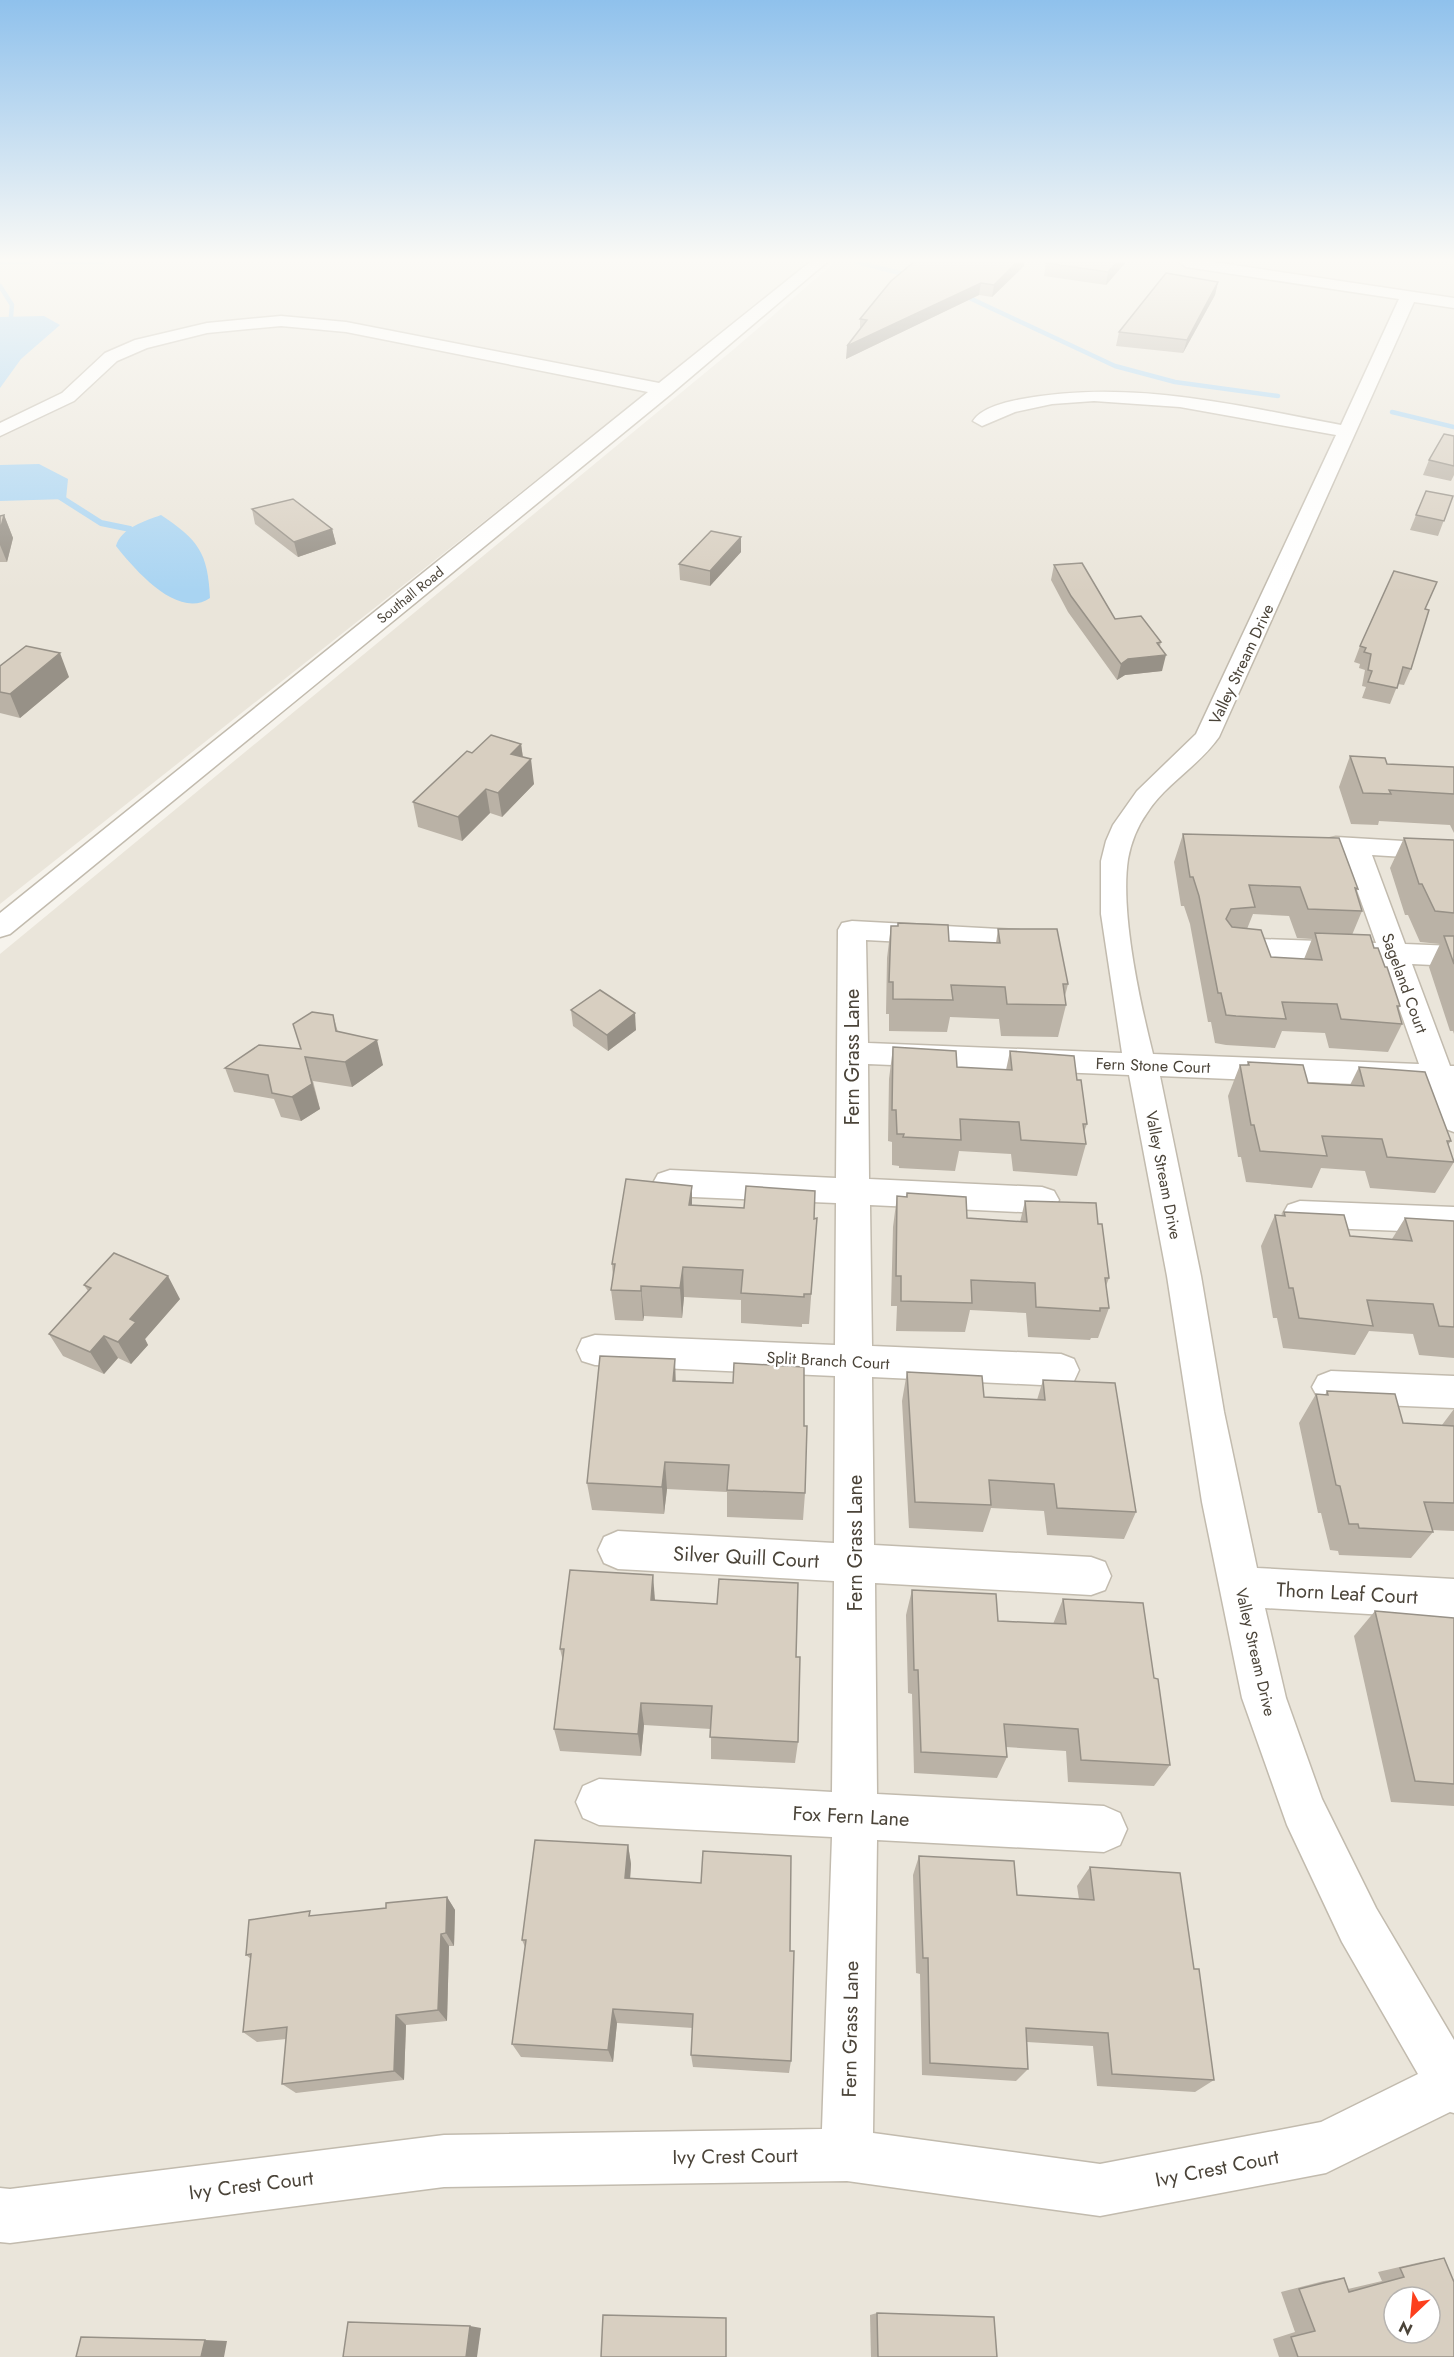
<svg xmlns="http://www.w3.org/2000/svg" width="1454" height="2357" viewBox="0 0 1454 2357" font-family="Jost,sans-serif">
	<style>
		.residential { fill: #eae5da; fill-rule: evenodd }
		.water { fill: #a9d4f2 }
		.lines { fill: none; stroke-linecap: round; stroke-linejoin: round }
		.stream-far1 { stroke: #a9d4f2; stroke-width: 4.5 }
		.stream { stroke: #a9d4f2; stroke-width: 6 }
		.minor-casing { stroke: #c2bbae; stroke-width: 3 }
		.minor { fill: #fff; fill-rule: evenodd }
		.wall { fill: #bab2a6; fill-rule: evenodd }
		.shaded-wall { fill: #979187 }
		.building { fill: #d8cfc1; stroke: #979187; stroke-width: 1.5; fill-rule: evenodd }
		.labels { text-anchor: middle; stroke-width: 5; stroke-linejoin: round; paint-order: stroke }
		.far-street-label { font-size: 14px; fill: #4b4439; stroke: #fff }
		.street-label { font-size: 16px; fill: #4b4439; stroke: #fff }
		.near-street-label { font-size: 20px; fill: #4b4439; stroke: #fff }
	</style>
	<rect width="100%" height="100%" fill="#f6f3ec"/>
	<g class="residential">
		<polygon points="0,262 812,262 0,904"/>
		<path d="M835 262H1454V2357H0V954L734 349ZM1394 2297H1430V2333H1394Z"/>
	</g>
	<g class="water">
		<polygon points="44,316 60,325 21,359 0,388 0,317"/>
		<polygon points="39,464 68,479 66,499 0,501 0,465"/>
		<path d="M161 515C198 540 208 552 210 598 178 620 135 570 116 546 121 528 145 521 161 515Z"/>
	</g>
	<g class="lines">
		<g class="stream-far1">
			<polyline points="0,262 29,262"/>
			<polyline points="56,262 102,262"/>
			<polyline points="857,262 911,276"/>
			<polyline points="0,286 12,305 10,327"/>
			<polyline points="961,294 1115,366 1175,382 1278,396"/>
			<polyline points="1392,412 1454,427"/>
		</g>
		<polyline class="stream" points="57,495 101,523 130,529 139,538"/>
		<defs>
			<g id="minor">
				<polygon points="810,262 827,262 671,394 10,934 0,937 0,913 648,392 346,332 281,326 207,333 147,348 117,361 74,401 0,436 0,423 62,393 105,353 135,340 207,323 281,316 346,322 659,383"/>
				<path d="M1179 262H1214L1454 298V308L1414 302 1219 737C1199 766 1166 783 1147 813 1137 827 1131 843 1128 859 1120 912 1140 1002 1153 1054L1419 1064 1383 963 1232 956 1222 954 1218 947 1222 940 1232 938 1376 943 1344 854 1327 851 1323 845 1327 839 1336 837 1454 844V860L1372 855 1405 944 1454 946V966L1412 964 1450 1066H1454V1132L1443 1128 1426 1087 1160 1076 1201 1276 1224 1412 1257 1568 1454 1579V1619L1265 1608 1286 1698 1322 1799 1376 1908 1454 2040V2113L1450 2112 1326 2173 1100 2216 847 2181 444 2187 10 2243 0 2242V2188L10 2189 444 2135 822 2129 832 1837 599 1825 583 1818 576 1802 583 1786 599 1779 832 1792 834 1581 618 1569 604 1563 598 1550 604 1537 618 1531 834 1543 835 1376 595 1365 582 1361 577 1350 582 1339 595 1335 835 1345 836 1203 670 1196 658 1192 653 1183 658 1174 670 1170 836 1178 838 930 842 923 852 921 1018 930 1028 932 1032 939 1028 946 1018 948 866 940 868 1043 1122 1053 1101 914V861L1106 841 1113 825 1137 791 1196 734 1336 435 1180 407 1094 401 1052 404 1015 412 982 426 973 421C982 407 1007 402 1022 399 1130 379 1235 405 1341 425L1399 299 1186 267ZM868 1064 1129 1075 1167 1276 1202 1502 1242 1698 1287 1825 1342 1942 1418 2074 1321 2122 1100 2164 873 2133 877 1840 1104 1852 1120 1845 1127 1829 1120 1813 1104 1806 877 1794 875 1583 1091 1595 1105 1590 1111 1576 1105 1562 1091 1557 874 1545 872 1377 1061 1386 1074 1381 1079 1370 1074 1359 1061 1354 872 1346 870 1205 1042 1213 1054 1209 1059 1200 1054 1191 1042 1187 869 1179Z"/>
				<polygon points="1300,1201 1454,1207 1454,1233 1300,1227 1288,1223 1283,1214 1288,1205"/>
				<polygon points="1331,1371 1454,1376 1454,1408 1331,1403 1318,1398 1312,1387 1318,1376"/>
			</g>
		</defs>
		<use href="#minor" class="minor-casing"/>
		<use href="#minor" class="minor"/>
	</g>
	<g class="wall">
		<polygon points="914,262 1024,262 1024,266 992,297 979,295 846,359 860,329 860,319"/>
		<polygon points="1047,262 1126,262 1106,285 1044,276 1046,263"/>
		<polygon points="1218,282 1215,295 1183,353 1116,346 1119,332"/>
		<polygon points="1454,436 1454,475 1451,481 1423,475 1429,460"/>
		<polygon points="1453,496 1438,536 1410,530 1416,515"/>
		<polygon points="252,509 332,529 336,544 298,557 255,524"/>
		<polygon points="4,515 13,538 7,562 0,562 0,516"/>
		<polygon points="741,537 741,552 710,586 680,580 679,564"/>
		<polygon points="1054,565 1115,619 1161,642 1160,646 1162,671 1125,675 1117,680 1068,612 1051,580"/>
		<polygon points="1426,609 1411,669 1404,685 1398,684 1390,704 1362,698 1366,687 1362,686 1365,670 1359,668 1360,664 1354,662 1360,646"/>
		<polygon points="0,666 69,677 20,718 0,713"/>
		<polygon points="521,744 523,757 534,784 502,817 490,813 462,841 418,827 413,802 472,753"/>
		<polygon points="1350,756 1387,764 1454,767 1454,833 1450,825 1379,821 1378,825 1351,824 1339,787"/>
		<path d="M1183 834 1358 889 1356 892 1362 911 1352 935 1374 948 1385 967 1400 1006 1398 1010 1402 1024 1388 1052 1329 1048 1325 1033 1282 1031 1275 1048 1226 1045 1215 1043 1211 1022H1208L1190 924 1184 906H1181L1174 862ZM1253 914 1289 916 1297 938 1312 939 1304 959 1271 957 1247 929Z"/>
		<polygon points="1404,838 1454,840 1454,1034 1453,1031 1450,1031 1429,967 1440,944 1420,942 1408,915 1405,915 1390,868"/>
		<polygon points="891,926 949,941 996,943 998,929 1068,984 1065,996 1066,1005 1058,1037 1001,1036 999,1019 950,1017 947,1032 889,1031 889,1014 886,1014 887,958"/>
		<polygon points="571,1010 636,1030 608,1051 573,1026"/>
		<polygon points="333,1015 338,1032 383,1065 352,1087 313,1081 320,1109 301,1121 281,1117 274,1099 234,1092 225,1068 301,1049"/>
		<polygon points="893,1047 957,1067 1006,1070 1010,1051 1087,1124 1084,1132 1086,1144 1077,1176 1013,1171 1011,1154 959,1151 955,1171 899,1168 899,1166 892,1165 892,1142 888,1141 889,1079"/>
		<polygon points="1248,1062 1308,1083 1350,1085 1359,1067 1451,1141 1448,1145 1454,1162 1435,1193 1370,1188 1365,1171 1321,1168 1312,1188 1246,1182 1241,1157 1238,1157 1228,1096 1240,1065 1247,1065"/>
		<polygon points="907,1193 967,1218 1020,1222 1025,1201 1098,1224 1109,1278 1106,1286 1109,1308 1098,1338 1091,1338 1090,1340 1028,1337 1026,1313 970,1310 965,1332 896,1331 897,1306 891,1306 893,1227 897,1196 906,1197"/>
		<polygon points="692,1205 817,1218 809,1324 802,1324 802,1327 741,1323 741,1300 684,1297 682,1318 644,1316 643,1321 615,1320 611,1290 613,1278 612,1264"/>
		<polygon points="1284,1212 1350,1236 1392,1239 1405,1218 1454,1221 1454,1358 1419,1355 1413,1334 1369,1331 1355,1355 1283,1348 1277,1318 1273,1318 1261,1246 1275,1215 1282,1216"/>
		<polygon points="84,1285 180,1299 145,1339 148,1345 131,1364 118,1358 104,1374 63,1356 49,1334 88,1291"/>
		<polygon points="907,1372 984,1397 1037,1400 1043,1380 1136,1512 1124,1539 1047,1535 1044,1511 991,1508 983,1532 909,1528 902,1401"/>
		<polygon points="676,1381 804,1426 805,1493 803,1520 727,1517 727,1492 667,1489 664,1514 592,1510 587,1483"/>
		<polygon points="1327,1391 1403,1423 1442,1425 1454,1409 1454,1531 1432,1530 1433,1532 1411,1558 1339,1555 1338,1551 1330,1550 1321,1513 1318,1513 1299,1423 1316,1394 1325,1395"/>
		<polygon points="912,1590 998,1621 1053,1624 1063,1599 1154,1678 1170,1765 1154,1786 1068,1782 1066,1751 1006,1747 1007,1757 997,1778 914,1773 912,1694 908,1693 906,1615"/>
		<polygon points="655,1601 796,1657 798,1742 795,1763 711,1759 711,1729 644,1725 641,1756 560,1751 554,1729 563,1661 560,1649"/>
		<polygon points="1375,1611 1454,1618 1454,1806 1391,1802 1354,1636"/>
		<polygon points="628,1845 631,1864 630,1878 790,1951 791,2061 789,2073 693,2067 691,2055 693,2028 617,2023 613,2062 521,2057 512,2044 525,1947 522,1940"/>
		<polygon points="919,1856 1017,1895 1079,1899 1077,1886 1090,1867 1194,1969 1214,2080 1195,2092 1097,2086 1093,2046 1027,2042 1028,2069 1016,2081 922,2075 920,1974 916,1973 913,1875"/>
		<polygon points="447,1897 455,1910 454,1946 449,1946 447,2021 406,2025 404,2080 296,2093 282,2084 286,2039 257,2042 243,2032 251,1959 246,1955 314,1916 386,1908"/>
		<polygon points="1444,2258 1454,2357 1279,2357 1273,2339 1295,2332 1281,2292 1324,2281 1344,2278 1348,2289 1382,2281 1378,2272 1421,2262"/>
		<polygon points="877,2313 997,2357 871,2357 870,2315"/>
	</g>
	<g class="shaded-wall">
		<polygon points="1017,262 1024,262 1024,266 992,297 994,285"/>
		<polygon points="1117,262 1126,262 1106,285 1108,272"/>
		<polygon points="1218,282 1215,295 1183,353 1187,340"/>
		<polygon points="981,283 979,295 846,359 847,346"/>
		<polygon points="4,515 13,538 7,562 0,545 0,531"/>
		<polygon points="332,529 336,544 298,557 294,542"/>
		<polygon points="741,537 741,552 710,586 710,571"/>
		<polygon points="60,653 69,677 20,718 10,694"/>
		<polygon points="1166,655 1162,671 1125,675 1117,680 1121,664 1128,659"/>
		<polygon points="521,744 524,766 531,759 534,784 502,817 498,793 511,754"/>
		<polygon points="486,789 490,813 462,841 458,817"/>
		<polygon points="635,1013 636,1030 608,1051 607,1035"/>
		<polygon points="377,1040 383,1065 352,1087 345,1062"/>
		<polygon points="305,1057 320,1109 301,1121 292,1097"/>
		<polygon points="692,1186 692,1217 689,1205"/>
		<polygon points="683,1267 684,1297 682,1318 680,1288"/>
		<polygon points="168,1276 180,1299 145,1339 148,1345 131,1364 118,1342 130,1319"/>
		<polygon points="641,1286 644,1316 643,1321 641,1291"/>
		<polygon points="104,1336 118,1358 104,1374 90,1352"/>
		<polygon points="675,1359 676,1388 673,1381"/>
		<polygon points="665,1462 667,1489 664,1514 662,1487"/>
		<polygon points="653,1575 655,1600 651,1600"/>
		<polygon points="641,1703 644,1725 641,1756 638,1734"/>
		<polygon points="628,1845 631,1864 629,1896 625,1878"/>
		<polygon points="447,1897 455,1910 454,1946 446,1933"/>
		<polygon points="441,1934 449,1946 447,2021 438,2010"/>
		<polygon points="613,2009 617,2023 613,2062 608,2050"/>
		<polygon points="396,2015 406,2025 404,2080 394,2071"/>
		<polygon points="470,2326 481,2328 477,2357 466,2357"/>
		<polygon points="205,2340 227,2341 224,2357 201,2357"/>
	</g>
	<g class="building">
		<polygon points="914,262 1017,262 994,285 981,283 847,346 867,320 860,319 891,281"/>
		<polygon points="1047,262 1117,262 1108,272 1046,263"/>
		<polygon points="1166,273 1218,282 1187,340 1119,332"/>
		<polygon points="1444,434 1454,436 1454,466 1429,460"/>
		<polygon points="1426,491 1453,496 1444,521 1416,515"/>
		<polygon points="293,499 332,529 294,542 252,509"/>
		<polygon points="4,515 0,531 0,516"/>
		<polygon points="711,531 741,537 710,571 679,564"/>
		<polygon points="1082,563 1115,619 1141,616 1161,642 1157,643 1166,655 1128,659 1121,664 1071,596 1054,565"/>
		<polygon points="1394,571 1437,582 1425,609 1429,610 1411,669 1403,667 1397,688 1368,682 1372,671 1368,670 1371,654 1364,652 1366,648 1360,646"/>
		<polygon points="26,646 60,653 10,694 0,692 0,666"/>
		<polygon points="491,735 521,744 511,754 531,759 498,793 486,789 458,817 413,802 467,751 472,753"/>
		<polygon points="1350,756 1385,758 1387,764 1454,767 1454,794 1389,790 1391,794 1363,793"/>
		<polygon points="1183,834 1339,838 1358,889 1355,888 1362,911 1308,909 1300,887 1249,885 1255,907 1231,909 1226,919 1232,927 1261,930 1271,957 1322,960 1315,933 1370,935 1374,948 1378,948 1385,967 1387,967 1400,1006 1397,1006 1402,1024 1341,1019 1337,1004 1282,1002 1286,1019 1236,1016 1226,1015 1221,993 1218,993 1199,896 1193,877 1190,877"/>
		<polygon points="1404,838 1454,840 1454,913 1435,911 1422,884 1419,884"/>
		<polygon points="898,923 948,925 949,941 1000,943 998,929 1057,929 1068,984 1063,984 1066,1005 1007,1004 1005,987 951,985 953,1000 893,999 893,982 889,982 891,926 898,926"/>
		<polygon points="1444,936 1454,936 1454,964"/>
		<polygon points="600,990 635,1013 607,1035 571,1010"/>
		<polygon points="312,1012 333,1015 336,1031 377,1040 345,1062 305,1057 312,1084 292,1097 272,1093 268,1075 225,1068 259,1045 301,1049 293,1024"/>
		<polygon points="893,1047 956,1051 957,1067 1012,1070 1010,1051 1074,1056 1077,1080 1081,1080 1087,1124 1083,1124 1086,1144 1021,1140 1019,1122 960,1119 961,1140 903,1137 904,1134 897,1134 896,1110 892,1110"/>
		<polygon points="1248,1062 1303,1065 1308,1083 1364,1086 1359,1067 1425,1072 1451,1141 1447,1141 1454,1162 1387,1157 1382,1139 1322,1136 1327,1156 1260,1151 1254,1125 1251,1125 1240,1065 1249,1065"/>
		<polygon points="626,1179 692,1186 689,1205 744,1208 746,1186 815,1191 814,1219 817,1218 811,1294 804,1294 804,1297 741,1293 743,1270 683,1267 680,1288 641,1286 641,1291 611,1290 615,1264 612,1264"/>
		<polygon points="907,1193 966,1197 967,1218 1027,1222 1025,1201 1096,1203 1098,1224 1102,1224 1109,1278 1105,1278 1109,1308 1100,1308 1100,1311 1036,1307 1035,1283 971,1280 972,1303 901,1301 901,1276 896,1276 897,1196 907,1197"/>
		<polygon points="1284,1212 1344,1215 1350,1236 1412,1241 1405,1218 1454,1221 1454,1327 1439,1326 1433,1304 1367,1300 1373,1326 1299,1318 1293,1288 1289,1288 1275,1215 1285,1216"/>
		<polygon points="114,1253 168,1276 130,1319 136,1322 118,1342 104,1336 90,1352 49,1334 91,1288 84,1285"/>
		<polygon points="600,1356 675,1359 673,1381 733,1383 734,1363 804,1367 804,1426 807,1426 805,1493 727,1490 729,1465 665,1462 662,1487 587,1483"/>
		<polygon points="907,1372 982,1376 984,1397 1045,1400 1043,1380 1115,1383 1136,1512 1057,1508 1054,1484 989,1480 991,1505 915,1502"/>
		<polygon points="1327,1391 1395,1394 1403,1423 1454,1426 1454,1503 1424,1502 1433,1532 1359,1528 1358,1524 1349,1524 1340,1486 1336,1485 1316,1394 1328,1395"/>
		<polygon points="570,1570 653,1575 651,1600 717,1604 719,1579 798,1583 796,1657 800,1657 798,1742 710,1737 712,1706 641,1703 638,1734 554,1729 564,1649 560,1649"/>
		<polygon points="912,1590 996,1594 998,1621 1066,1624 1063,1599 1143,1603 1154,1678 1158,1679 1170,1765 1081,1760 1078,1729 1004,1724 1007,1757 921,1752 918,1670 914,1670"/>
		<polygon points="1375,1611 1454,1618 1454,1784 1415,1781"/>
		<polygon points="535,1840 628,1845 625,1878 701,1883 703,1851 791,1856 790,1951 794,1951 791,2061 691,2055 693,2014 613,2009 608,2050 512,2044 526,1940 522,1940"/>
		<polygon points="919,1856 1014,1861 1017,1895 1094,1900 1090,1867 1180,1873 1194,1969 1199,1969 1214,2080 1112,2074 1108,2033 1026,2028 1028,2069 930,2063 928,1958 923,1958"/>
		<polygon points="447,1897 446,1933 441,1934 438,2010 396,2015 394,2071 282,2084 287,2027 243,2032 251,1954 246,1955 249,1920 310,1911 309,1916 386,1908 386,1903"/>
		<path d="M1444 2258 1454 2282V2357H1298L1291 2337 1315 2331 1299 2289 1344 2278 1349 2292 1404 2277 1400 2268ZM1394 2297H1430V2333H1394Z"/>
		<polygon points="877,2313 994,2317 997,2357 878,2357"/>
		<polygon points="603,2315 726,2318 726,2357 601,2357"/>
		<polygon points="348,2322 470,2326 466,2357 343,2357"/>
		<polygon points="81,2337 205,2340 201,2357 76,2357"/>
	</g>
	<linearGradient id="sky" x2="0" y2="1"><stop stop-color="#8fc1ec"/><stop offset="0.44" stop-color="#fbfaf6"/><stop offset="1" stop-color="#fbfaf6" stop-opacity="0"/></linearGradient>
	<rect width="1454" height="592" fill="url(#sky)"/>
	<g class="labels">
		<g class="far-street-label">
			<text transform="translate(410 595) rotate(-39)" y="5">Southall Road</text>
		</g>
		<g class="street-label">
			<text transform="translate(1241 664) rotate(-65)" y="6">Valley Stream Drive</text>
			<text transform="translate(1405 983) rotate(70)" y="6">Sageland Court</text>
			<text transform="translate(1153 1065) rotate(2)" y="6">Fern Stone Court</text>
			<text transform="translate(1164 1175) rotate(79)" y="6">Valley Stream Drive</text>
			<text transform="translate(828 1360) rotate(3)" y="6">Split Branch Court</text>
			<text transform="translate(1256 1652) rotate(77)" y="6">Valley Stream Drive</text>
		</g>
		<g class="near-street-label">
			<text transform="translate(852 1057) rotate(-90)" y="7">Fern Grass Lane</text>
			<text transform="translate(855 1543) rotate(-90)" y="7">Fern Grass Lane</text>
			<text transform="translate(746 1557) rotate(3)" y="7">Silver Quill Court</text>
			<text transform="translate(1347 1593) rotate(3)" y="7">Thorn Leaf Court</text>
			<text transform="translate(851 1816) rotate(3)" y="7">Fox Fern Lane</text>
			<text transform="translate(850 2029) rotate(-89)" y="7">Fern Grass Lane</text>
			<text transform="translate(735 2156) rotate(-1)" y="7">Ivy Crest Court</text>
			<text transform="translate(1217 2168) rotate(-11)" y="7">Ivy Crest Court</text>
			<text transform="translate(251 2185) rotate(-7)" y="7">Ivy Crest Court</text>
		</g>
	</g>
	<g transform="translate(1412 2315) rotate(206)"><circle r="28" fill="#ffffff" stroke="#b7b4b0" stroke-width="1.5"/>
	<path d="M0-4.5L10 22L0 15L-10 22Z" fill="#fc3f1d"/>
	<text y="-9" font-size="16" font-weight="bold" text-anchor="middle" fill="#4b4439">N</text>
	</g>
</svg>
